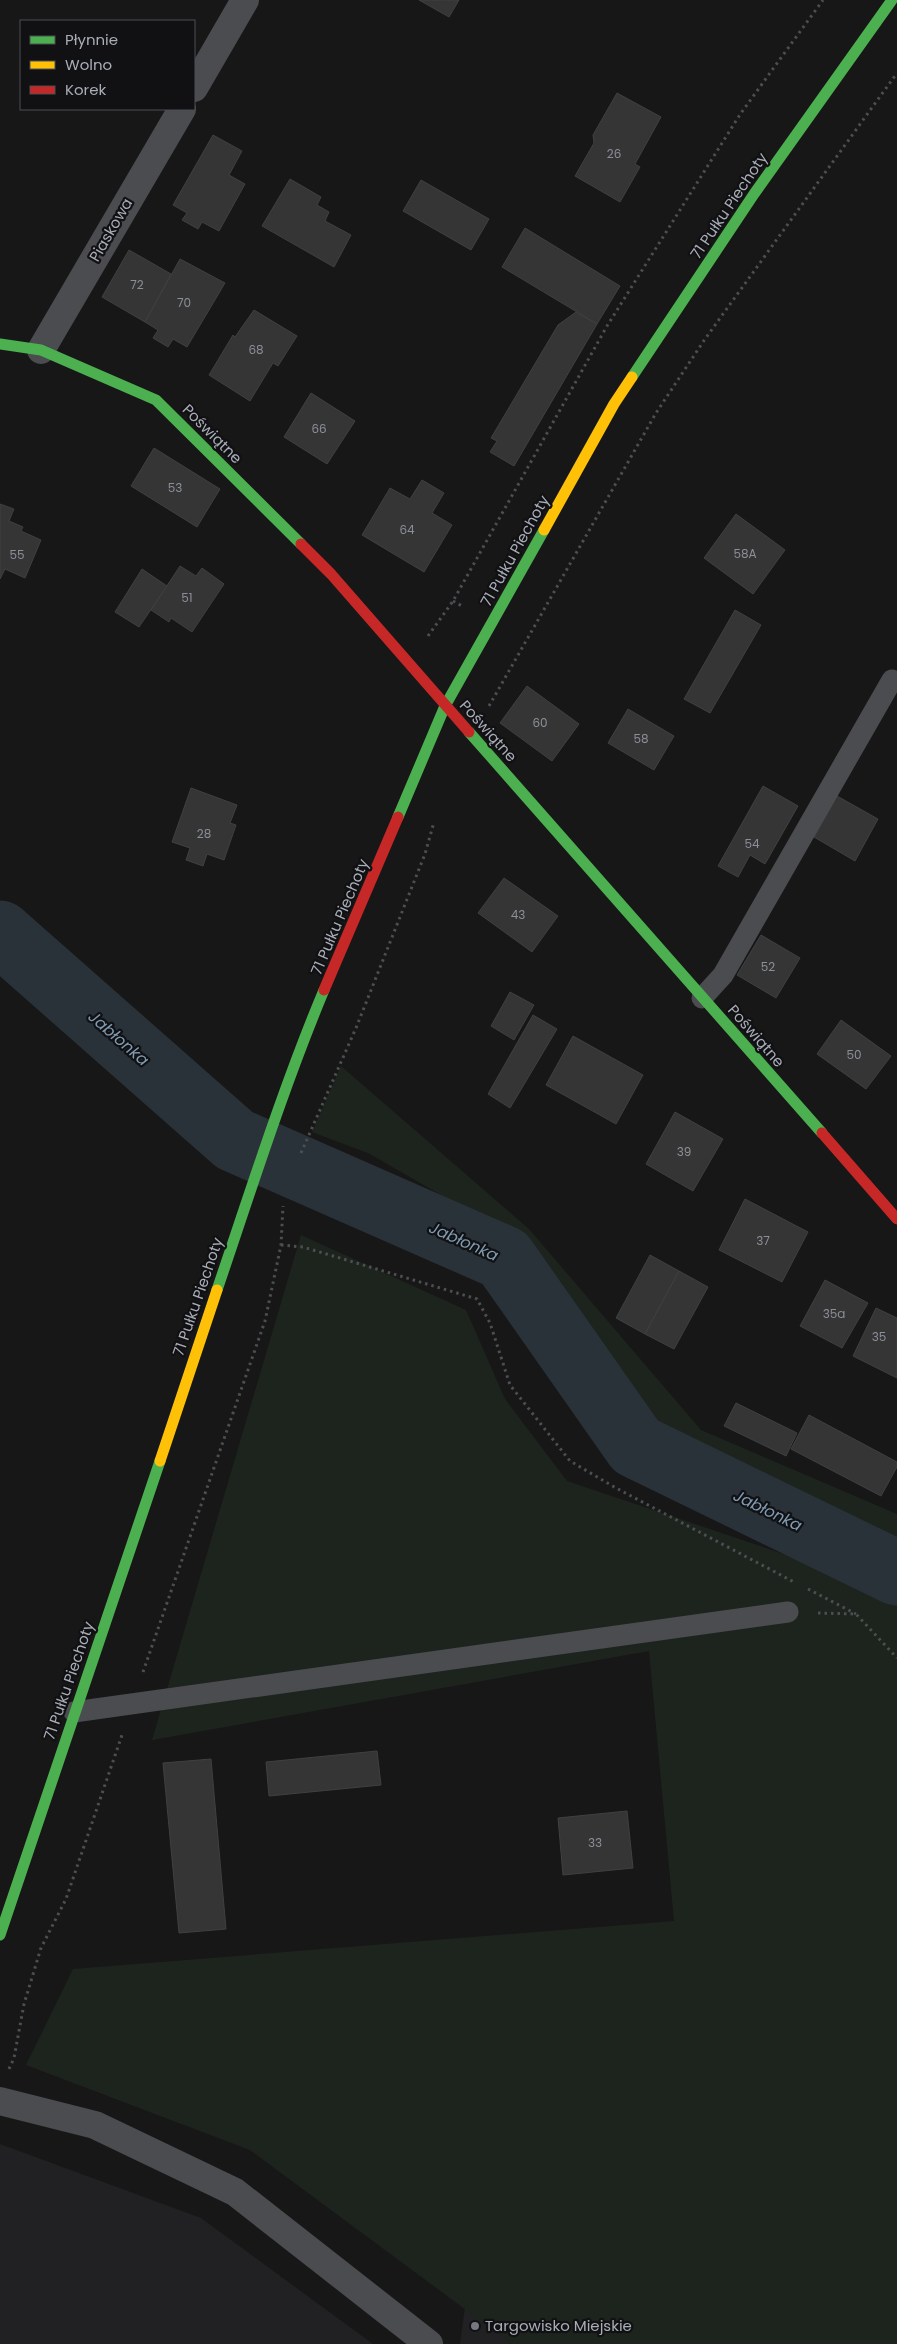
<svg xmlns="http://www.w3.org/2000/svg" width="897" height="2344" viewBox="0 0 897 2344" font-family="Poppins,sans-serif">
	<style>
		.built { fill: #212123 }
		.green { fill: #1d241e }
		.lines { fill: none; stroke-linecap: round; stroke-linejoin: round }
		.river { stroke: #2a3239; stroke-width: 65 }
		.building { fill: #353536; stroke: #3f4043 }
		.path { stroke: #4d4e52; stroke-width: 3; stroke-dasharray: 2.5 4; stroke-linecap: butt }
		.lane { stroke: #4b4c50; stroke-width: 21 }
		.street { stroke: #4b4c50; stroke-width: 28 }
		.fast { stroke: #4caf50; stroke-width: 11 }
		.slow { stroke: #ffc107; stroke-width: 11 }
		.jam { stroke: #c62828; stroke-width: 11 }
		.poi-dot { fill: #757880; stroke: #111113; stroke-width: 2 }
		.labels { text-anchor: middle; stroke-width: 4.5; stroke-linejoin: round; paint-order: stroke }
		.number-label { font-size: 12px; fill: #8b8f98 }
		.street-label { font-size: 15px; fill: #a8adb8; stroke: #111113 }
		.poi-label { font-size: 15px; fill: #a8adb8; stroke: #111113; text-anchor: start }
		.water-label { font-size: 16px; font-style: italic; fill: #7f9bb3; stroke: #111113 }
	</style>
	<rect width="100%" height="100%" fill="#171717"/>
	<g class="built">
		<polygon points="0,2144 201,2218 373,2344 0,2344"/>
		<polygon points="465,2307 512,2344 460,2344"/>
	</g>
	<g class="green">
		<polygon points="341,1066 529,1229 701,1430 897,1514 897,1539 657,1426 595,1365 565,1325 532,1261 472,1213 370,1154 312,1132"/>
		<polygon points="301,1235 466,1310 505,1399 567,1481 867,1582 897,1597 897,2344 512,2344 250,2150 26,2065 73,1969 674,1921 649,1651 152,1740"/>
	</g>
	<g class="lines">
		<polyline class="river" points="0,933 235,1140 504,1258 636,1446 897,1573"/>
	</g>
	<g class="building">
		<polygon points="419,0 459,0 449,17"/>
		<polygon points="617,93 661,117 635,164 640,167 620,202 575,176 594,143 593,135"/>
		<polygon points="213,135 242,151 229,175 245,184 219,231 202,222 198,229 182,220 187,213 173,205"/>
		<polygon points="290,179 321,197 317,205 329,212 325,221 351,235 334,267 262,226"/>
		<polygon points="421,180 489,219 471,250 403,211"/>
		<polygon points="525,228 620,286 597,324 502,267"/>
		<polygon points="129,250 171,274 145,322 102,297"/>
		<polygon points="180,259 225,283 187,347 173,339 168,347 153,338 158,330 145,322"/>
		<polygon points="254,310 297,336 278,366 273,363 250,401 209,375 233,335 235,337"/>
		<polygon points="576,312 597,324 514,466 490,452 497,441 491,438 558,325"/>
		<polygon points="311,393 355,421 327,464 284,437"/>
		<polygon points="154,448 220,489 197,527 131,486"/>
		<polygon points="422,480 444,493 432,513 452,525 424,572 362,535 390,488 410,499"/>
		<polygon points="0,504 14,509 9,521 23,527 21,531 41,540 25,578 5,569 0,579"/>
		<polygon points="736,514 785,550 753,594 704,558"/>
		<polygon points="180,566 196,576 202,568 224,584 192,632 171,618 169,622 151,610"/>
		<polygon points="142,569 167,586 139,627 115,612"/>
		<polygon points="735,610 761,625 710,713 684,699"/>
		<polygon points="527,686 579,724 552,761 500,723"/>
		<polygon points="628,709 674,736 654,770 608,743"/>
		<polygon points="763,786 798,806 765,864 750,855 738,877 718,866"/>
		<polygon points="191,788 237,805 230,823 236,825 224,860 207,854 203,866 186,860 190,848 172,842"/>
		<polygon points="837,796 878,819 855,861 814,837"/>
		<polygon points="504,878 558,916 532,952 478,913"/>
		<polygon points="761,935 800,958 776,998 737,975"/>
		<polygon points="510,992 534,1005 514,1040 491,1026"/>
		<polygon points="533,1015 557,1029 510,1108 488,1094"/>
		<polygon points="841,1020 891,1056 866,1089 817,1054"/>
		<polygon points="573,1036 643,1075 616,1124 546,1085"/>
		<polygon points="675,1112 723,1139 693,1191 646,1164"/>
		<polygon points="745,1199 808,1232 782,1282 719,1250"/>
		<polygon points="650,1255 679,1271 645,1334 616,1318"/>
		<polygon points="679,1271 708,1287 674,1349 645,1334"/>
		<polygon points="825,1280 868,1303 842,1348 800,1326"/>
		<polygon points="876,1308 897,1318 897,1378 853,1356"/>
		<polygon points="736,1403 797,1433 786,1456 724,1426"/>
		<polygon points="809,1415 897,1462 897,1467 881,1496 791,1449"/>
		<polygon points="377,1751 381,1785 269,1796 266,1762"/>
		<polygon points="211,1759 226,1929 179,1933 163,1763"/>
		<polygon points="627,1811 633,1868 563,1875 558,1818"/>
	</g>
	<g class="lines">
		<g class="path">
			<polyline points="453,601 464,607"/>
			<polyline points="428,636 453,601 607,326 741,113 823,0"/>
			<polyline points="489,706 656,413 705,339 897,73"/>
			<polyline points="301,1153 356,1028 425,854 434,822"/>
			<polyline points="281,1245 303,1247 477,1299 490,1323 510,1385 570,1461 616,1488 794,1582"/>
			<polyline points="808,1589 856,1614"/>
			<polyline points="818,1613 856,1614 897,1658"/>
			<polyline points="143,1672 265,1321 281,1245 283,1206"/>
			<polyline points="9,2069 14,2058 24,2004 41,1948 66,1899 122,1735"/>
		</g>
		<g class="lane">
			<polyline points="702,998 723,975 892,680"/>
			<polyline points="74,1712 788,1612"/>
		</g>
		<g class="street">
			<polyline points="194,88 245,0"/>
			<polyline points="41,350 182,109"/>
			<polyline points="0,2101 95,2125 235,2192 429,2344"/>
		</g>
		<g class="fast">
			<polyline points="0,344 41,350 156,400 301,544"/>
			<polyline points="632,377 754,194 892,0"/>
			<polyline points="469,732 822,1133"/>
			<polyline points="398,817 445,706 544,530"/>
			<path d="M217 1290C251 1190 283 1088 324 990"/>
			<polyline points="0,1935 160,1461"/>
		</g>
		<g class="slow">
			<polyline points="544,530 614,404 632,377"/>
			<polyline points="160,1461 217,1290"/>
		</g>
		<g class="jam">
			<polyline points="301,544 331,574 469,732"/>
			<polyline points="324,990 398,817"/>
			<polyline points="822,1133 897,1219"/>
		</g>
	</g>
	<circle class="poi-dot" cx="475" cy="2326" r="5"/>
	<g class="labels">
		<g class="number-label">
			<text x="614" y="158">26</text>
			<text x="137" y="289">72</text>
			<text x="184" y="307">70</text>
			<text x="256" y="354">68</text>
			<text x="319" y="433">66</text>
			<text x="175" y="492">53</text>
			<text x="407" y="534">64</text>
			<text x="745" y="558">58A</text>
			<text x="17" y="559">55</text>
			<text x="187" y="602">51</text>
			<text x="540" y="727">60</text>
			<text x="641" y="743">58</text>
			<text x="204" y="838">28</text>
			<text x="752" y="848">54</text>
			<text x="518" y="919">43</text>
			<text x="768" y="971">52</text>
			<text x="854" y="1059">50</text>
			<text x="684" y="1156">39</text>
			<text x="763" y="1245">37</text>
			<text x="834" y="1318">35a</text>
			<text x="879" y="1341">35</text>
			<text x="595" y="1847">33</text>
		</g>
		<g class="street-label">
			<text transform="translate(729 206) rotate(-56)" y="5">71 Pułku Piechoty</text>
			<text transform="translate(111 230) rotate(-60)" y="5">Piaskowa</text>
			<text transform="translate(212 434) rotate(45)" y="5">Poświątne</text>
			<text transform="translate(515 551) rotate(-61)" y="5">71 Pułku Piechoty</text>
			<text transform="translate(488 731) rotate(48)" y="5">Poświątne</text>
			<text transform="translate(340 917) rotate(-67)" y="5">71 Pułku Piechoty</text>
			<text transform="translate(756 1036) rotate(49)" y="5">Poświątne</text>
			<text transform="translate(198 1297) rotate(-71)" y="5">71 Pułku Piechoty</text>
			<text transform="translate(69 1681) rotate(-71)" y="5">71 Pułku Piechoty</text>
		</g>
		<g class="poi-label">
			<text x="485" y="2331">Targowisko Miejskie</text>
		</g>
		<g class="water-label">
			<text transform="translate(119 1038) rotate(41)" y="6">Jabłonka</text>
			<text transform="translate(464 1241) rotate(24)" y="6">Jabłonka</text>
			<text transform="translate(768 1510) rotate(26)" y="6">Jabłonka</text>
		</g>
	</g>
	<rect x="20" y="20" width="175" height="90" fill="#111113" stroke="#4d4f55"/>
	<rect x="30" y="36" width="25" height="8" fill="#4caf50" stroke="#4d4f55"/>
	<text x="65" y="45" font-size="15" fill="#a8adb8">Płynnie</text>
	<rect x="30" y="61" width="25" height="8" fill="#ffc107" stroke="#4d4f55"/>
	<text x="65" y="70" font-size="15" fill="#a8adb8">Wolno</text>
	<rect x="30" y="86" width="25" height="8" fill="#c62828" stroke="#4d4f55"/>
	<text x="65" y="95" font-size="15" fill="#a8adb8">Korek</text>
</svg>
